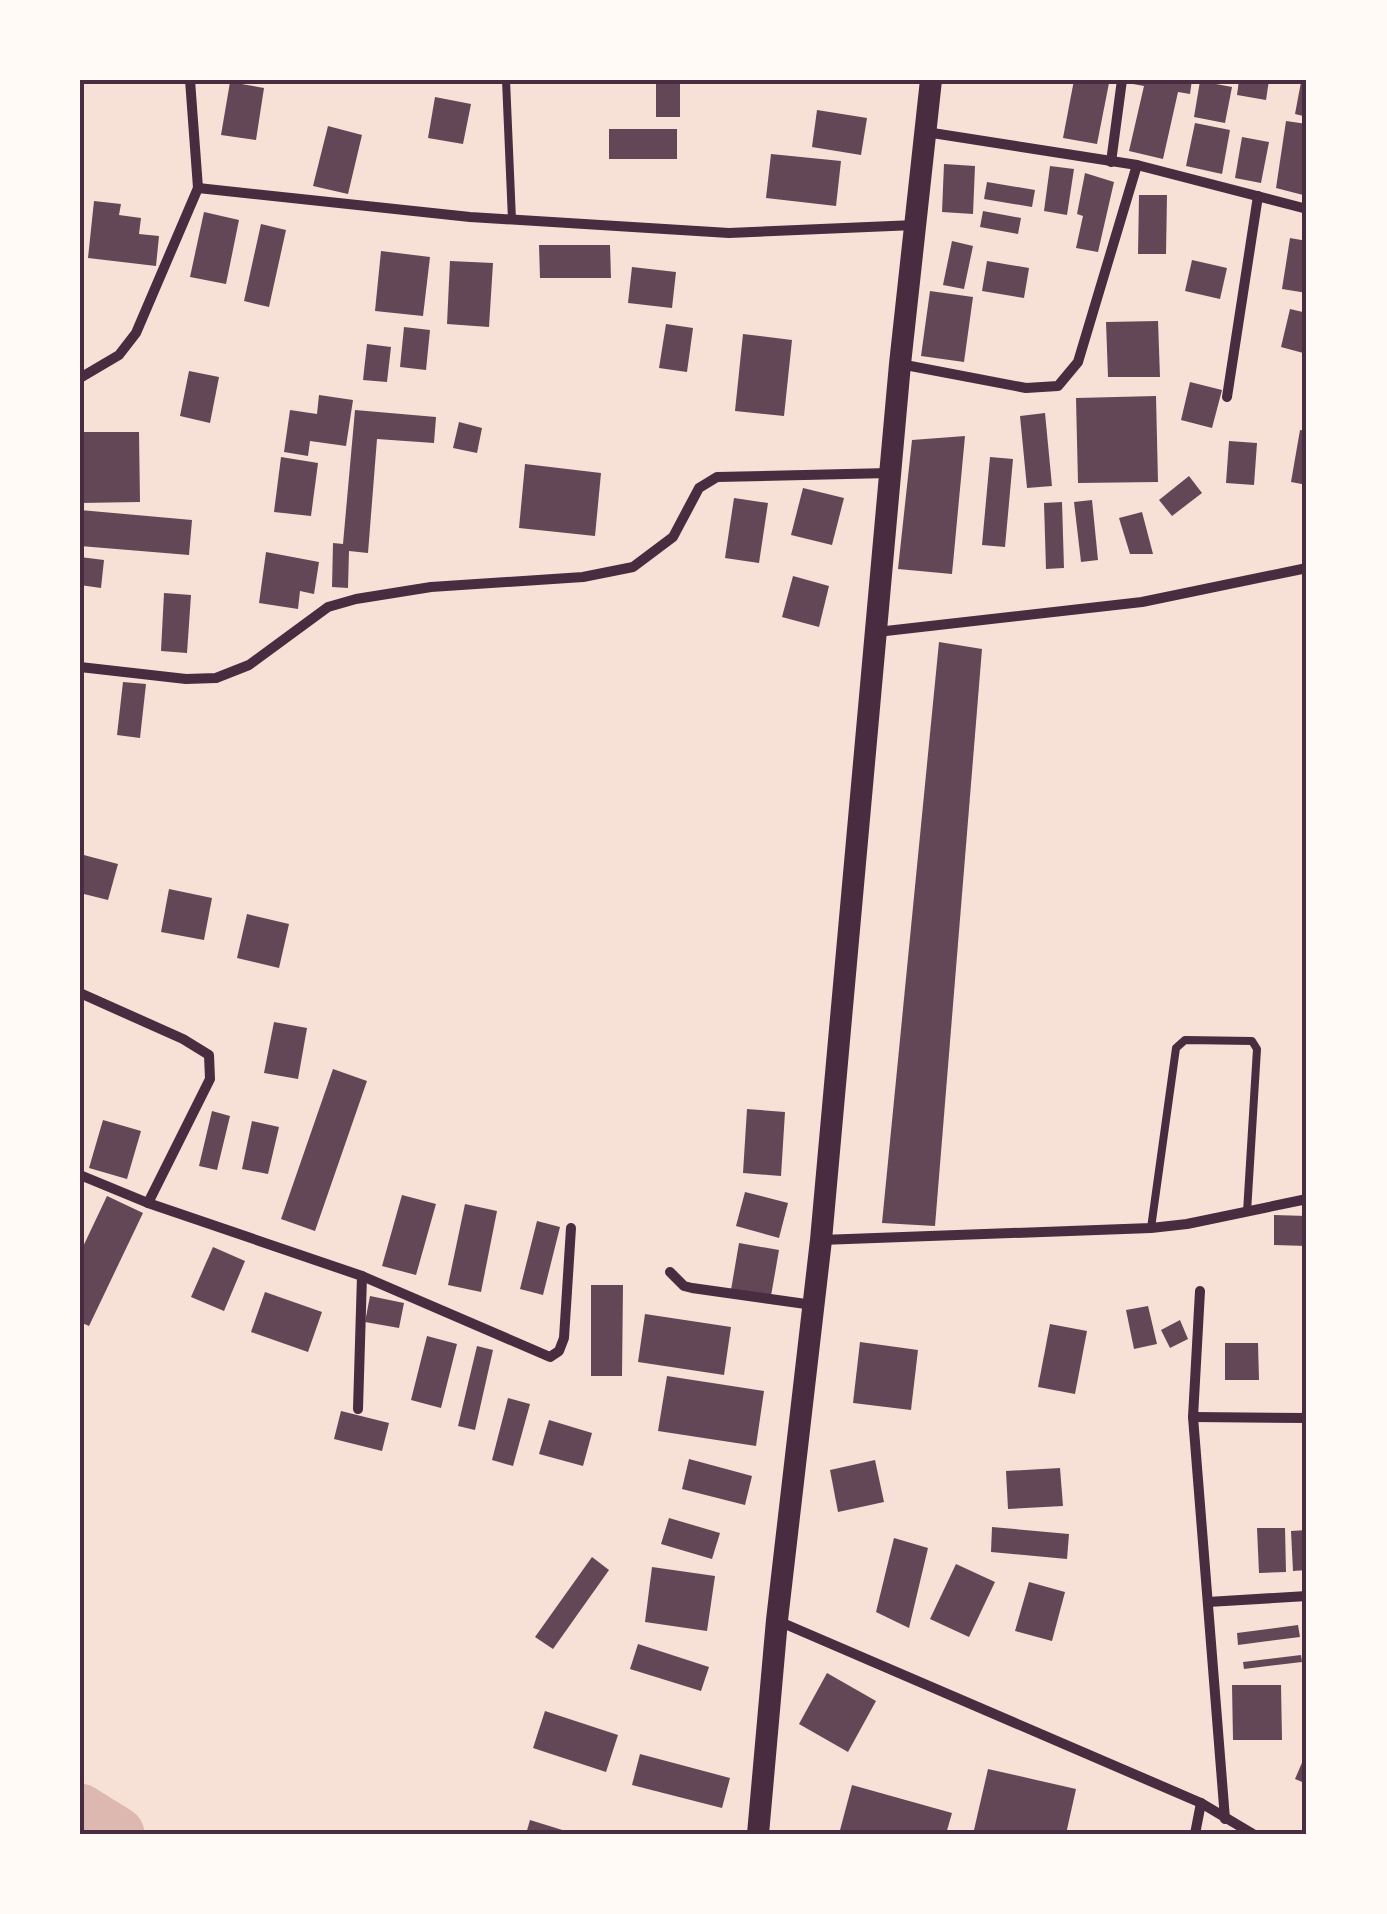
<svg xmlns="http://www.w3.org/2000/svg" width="1387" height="1914" viewBox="0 0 1387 1914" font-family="'Fira Sans',sans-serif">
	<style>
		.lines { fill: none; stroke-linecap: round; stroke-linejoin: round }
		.river { stroke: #dcb8b0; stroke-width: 55 }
		.building { fill: #644757 }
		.service { stroke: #4a2c40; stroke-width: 8 }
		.minor { stroke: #4a2c40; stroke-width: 10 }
		.primary { stroke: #4a2c40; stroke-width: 22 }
		.neatline { fill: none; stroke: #4a2c40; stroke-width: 4 }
	</style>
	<rect width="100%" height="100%" fill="#f7e1d7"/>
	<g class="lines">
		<polyline class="river" points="80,1811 117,1834"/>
	</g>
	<g class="building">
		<rect x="656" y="80" width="24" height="37"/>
		<polygon points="1074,80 1109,83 1097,144 1063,138"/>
		<polygon points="1133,80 1192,80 1190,94 1178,92 1163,159 1129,151 1144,86 1133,84"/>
		<polygon points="1239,80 1269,80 1266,100 1237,95"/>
		<polygon points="1200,81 1232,87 1225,123 1194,117"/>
		<polygon points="230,82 264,88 256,140 221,135"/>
		<polygon points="1301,82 1307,83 1307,117 1295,114"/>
		<polygon points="435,97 471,104 463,144 428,138"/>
		<polygon points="817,110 867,118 861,155 812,147"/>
		<polygon points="1286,121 1307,124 1307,196 1276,188"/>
		<polygon points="1195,123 1230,130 1222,174 1186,166"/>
		<polygon points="328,126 362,135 348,194 313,186"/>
		<rect x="609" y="129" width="68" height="30"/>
		<polygon points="1242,137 1269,142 1261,183 1235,178"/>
		<polygon points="771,154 841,161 836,206 766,198"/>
		<polygon points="944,164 975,166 973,214 942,212"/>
		<polygon points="1050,166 1074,169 1067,215 1044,211"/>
		<polygon points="1085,173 1114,182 1098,252 1076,248 1083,216 1077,214"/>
		<polygon points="987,182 1035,190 1032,207 984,199"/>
		<polygon points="1139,195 1167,195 1166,254 1138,254"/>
		<polygon points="94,201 121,204 119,215 141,218 139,234 159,236 156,266 88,258"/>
		<polygon points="983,211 1021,218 1018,234 980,227"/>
		<polygon points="204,212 239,220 226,284 190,277"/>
		<polygon points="261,224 286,230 269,307 244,301"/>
		<polygon points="1290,238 1307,241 1307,293 1282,289"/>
		<polygon points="952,241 973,246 964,289 943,285"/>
		<polygon points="539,245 610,245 611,278 540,278"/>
		<polygon points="381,251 430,257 423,316 375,311"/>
		<polygon points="1192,260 1227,268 1220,299 1185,291"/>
		<polygon points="450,261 493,263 489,327 447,324"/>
		<polygon points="987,261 1029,268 1024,298 982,291"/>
		<polygon points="632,267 676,272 672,308 628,303"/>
		<polygon points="930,291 973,297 964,362 921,356"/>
		<polygon points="1290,309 1307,313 1307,354 1281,347"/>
		<polygon points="1158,321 1160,377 1108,377 1106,322"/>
		<polygon points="666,324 693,328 687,372 659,368"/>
		<polygon points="404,327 430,330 426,370 400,367"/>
		<polygon points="743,334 792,340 784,416 735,411"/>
		<polygon points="367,344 391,347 387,382 363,380"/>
		<polygon points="189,371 219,377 210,423 180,416"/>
		<polygon points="1190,382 1222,390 1212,428 1181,420"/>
		<polygon points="319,395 353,400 346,446 310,441 308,456 284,452 290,410 317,414"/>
		<polygon points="1156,396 1158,482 1078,483 1076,398"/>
		<polygon points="355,410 436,417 434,443 377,439 368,553 349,551 348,588 332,587 333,543 343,544"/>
		<polygon points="1045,413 1052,486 1027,488 1020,416"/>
		<polygon points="459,422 482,428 477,453 453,448"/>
		<polygon points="1300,430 1307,431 1307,485 1291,482"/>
		<polygon points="80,432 139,432 140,502 80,503"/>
		<polygon points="965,436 952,574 898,569 912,440"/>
		<polygon points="1229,441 1257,443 1254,485 1226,483"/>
		<polygon points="281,457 318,463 311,516 274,512"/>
		<polygon points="990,457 1013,459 1005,547 982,545"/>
		<polygon points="525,464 601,473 595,536 519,528"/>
		<polygon points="1189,476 1202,493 1172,516 1159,500"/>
		<polygon points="803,488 844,498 832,545 791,535"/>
		<polygon points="734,498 768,503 759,563 725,558"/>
		<polygon points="1092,500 1098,560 1081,562 1074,502"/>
		<polygon points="1062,502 1064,568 1046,569 1044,503"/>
		<polygon points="80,510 192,520 189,555 80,546"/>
		<polygon points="1142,512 1153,554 1130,554 1119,518"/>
		<polygon points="266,552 319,562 314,594 300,591 298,609 259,603"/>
		<polygon points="80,557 104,560 101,588 80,585"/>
		<polygon points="793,576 829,586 819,627 782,617"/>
		<polygon points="164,593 191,595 187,653 161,651"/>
		<polygon points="939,642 982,649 935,1226 882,1223"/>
		<polygon points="123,682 146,684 140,738 117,735"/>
		<polygon points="80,854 118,864 108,900 80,893"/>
		<polygon points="169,889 212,898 204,940 161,932"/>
		<polygon points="247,914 289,924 279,968 237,958"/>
		<polygon points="274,1022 307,1028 298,1079 264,1073"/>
		<polygon points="333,1069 367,1081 315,1231 281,1219"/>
		<polygon points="747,1109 785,1112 781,1176 743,1173"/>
		<polygon points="212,1111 230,1116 217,1170 199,1166"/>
		<polygon points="103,1120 141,1131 127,1179 89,1168"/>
		<polygon points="252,1121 279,1127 268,1174 242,1169"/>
		<polygon points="745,1192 788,1203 779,1238 736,1226"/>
		<polygon points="402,1195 436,1204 416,1275 382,1266"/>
		<polygon points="107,1196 143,1213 89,1326 80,1322 80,1253"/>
		<polygon points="465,1204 497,1211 481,1292 448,1285"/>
		<polygon points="1274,1215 1307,1216 1307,1246 1274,1245"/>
		<polygon points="537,1221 560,1227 543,1295 520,1289"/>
		<polygon points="739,1243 779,1250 771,1296 731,1290"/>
		<polygon points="213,1247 245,1261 224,1311 191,1297"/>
		<polygon points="591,1285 623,1285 622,1376 591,1376"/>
		<polygon points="265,1292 322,1312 308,1352 251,1332"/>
		<polygon points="370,1296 404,1303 399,1328 365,1322"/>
		<polygon points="1148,1306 1157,1344 1134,1349 1126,1310"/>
		<polygon points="645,1314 731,1327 724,1375 638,1362"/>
		<polygon points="1180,1320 1188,1339 1170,1348 1161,1330"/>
		<polygon points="1050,1324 1087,1331 1075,1394 1038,1387"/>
		<polygon points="427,1336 457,1344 441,1408 411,1400"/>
		<polygon points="860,1342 918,1350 911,1410 853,1403"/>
		<polygon points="1225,1343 1258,1343 1259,1380 1225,1380"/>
		<polygon points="477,1346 493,1350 475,1430 458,1426"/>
		<polygon points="667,1376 764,1391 756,1446 658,1431"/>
		<polygon points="508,1398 530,1404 513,1466 492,1460"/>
		<polygon points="341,1411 389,1423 382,1451 334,1439"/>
		<polygon points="549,1420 592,1433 583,1466 539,1454"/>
		<polygon points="689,1459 752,1476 745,1505 682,1489"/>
		<polygon points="875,1460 884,1502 838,1512 830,1470"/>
		<polygon points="1060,1468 1063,1506 1008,1509 1006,1471"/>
		<polygon points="669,1518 720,1533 712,1559 661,1544"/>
		<polygon points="992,1527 1069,1534 1067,1559 991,1552"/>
		<polygon points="1257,1528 1285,1528 1286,1572 1259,1573"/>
		<polygon points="1307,1530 1307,1570 1293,1571 1291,1531"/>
		<polygon points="894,1538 928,1548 909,1628 876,1612"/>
		<polygon points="592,1557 609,1570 553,1649 535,1637"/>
		<polygon points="956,1564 995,1582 969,1637 930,1619"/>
		<polygon points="652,1567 715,1576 707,1631 645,1622"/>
		<polygon points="1029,1582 1065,1592 1052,1641 1015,1631"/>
		<polygon points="1298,1625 1300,1637 1238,1645 1237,1633"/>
		<polygon points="638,1644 709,1667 701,1691 630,1669"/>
		<polygon points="1301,1655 1302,1662 1244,1669 1243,1662"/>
		<polygon points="827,1673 876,1701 848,1752 799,1724"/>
		<polygon points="1232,1685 1281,1685 1282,1740 1233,1740"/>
		<polygon points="545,1711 618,1735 606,1772 533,1748"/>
		<polygon points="1307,1751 1307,1784 1295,1779"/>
		<polygon points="640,1754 730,1778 722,1808 632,1785"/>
		<polygon points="988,1769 1076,1789 1066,1834 992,1834 974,1830"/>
		<polygon points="852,1785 952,1813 946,1834 839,1834"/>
		<polygon points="530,1820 572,1833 572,1834 526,1834"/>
	</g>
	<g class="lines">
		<g class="service">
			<polyline points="506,80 512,220"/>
			<polyline points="1151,1228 1176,1048 1185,1040 1252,1041 1257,1049 1247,1212"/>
		</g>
		<g class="minor">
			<polyline points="926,132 1137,165 1307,209"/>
			<polyline points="1111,162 1122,80"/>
			<polyline points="198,188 470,217 729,233 915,225"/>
			<polyline points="900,364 1026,388 1058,386 1078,362 1137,165"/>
			<polyline points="80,378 119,355 136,333 198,188 190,80"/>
			<polyline points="1227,397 1258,196"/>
			<polyline points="877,632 1142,602 1307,568"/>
			<polyline points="80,667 186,679 216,678 249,665 328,607 356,599 431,587 583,577 633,567 673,537 699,488 717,477 889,473"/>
			<polyline points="80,993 183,1039 209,1055 210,1079 148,1203"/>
			<polyline points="80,1175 148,1203 362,1276 550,1357 559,1351 564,1338 571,1228"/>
			<polyline points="821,1240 1151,1228 1187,1224 1307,1199"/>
			<polyline points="670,1272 684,1286 692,1288 813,1305"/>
			<polyline points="1200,1291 1193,1417 1225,1819"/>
			<polyline points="358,1409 362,1276"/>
			<polyline points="1193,1417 1307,1418"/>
			<polyline points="1208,1602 1307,1596"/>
			<polyline points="778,1621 1201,1803 1253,1834"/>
			<polyline points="1195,1834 1201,1803"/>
		</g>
		<polyline class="primary" points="758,1834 777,1620 821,1240 900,364 931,80"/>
	</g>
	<rect width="1387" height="1914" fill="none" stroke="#fffaf5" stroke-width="165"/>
	<rect x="82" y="82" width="1222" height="1750" class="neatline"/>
</svg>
